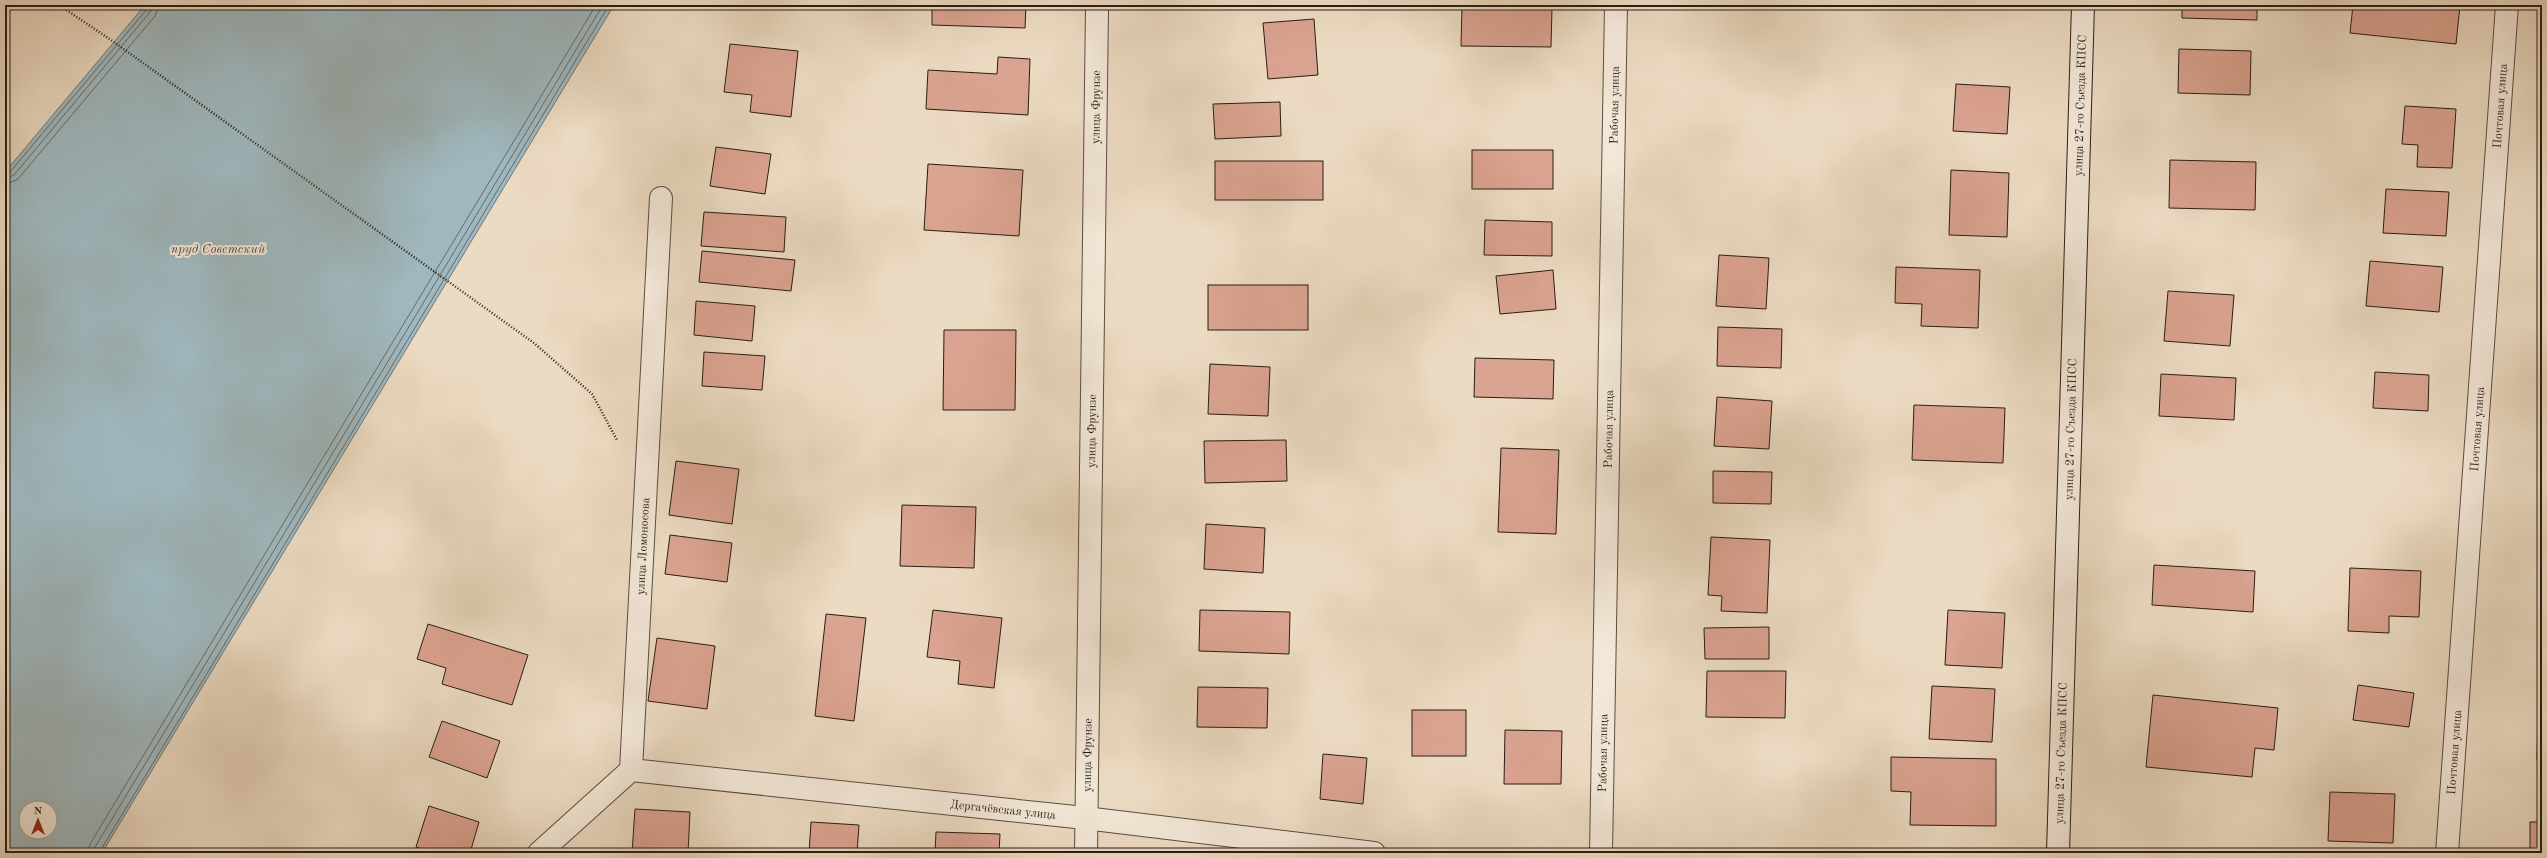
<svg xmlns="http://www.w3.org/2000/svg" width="2547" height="858" viewBox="0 0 2547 858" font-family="'Old Standard TT',serif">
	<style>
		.water { fill: #9fb8bf; stroke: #6f7a7b; fill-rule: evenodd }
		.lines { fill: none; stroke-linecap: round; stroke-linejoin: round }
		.shore { stroke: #646b6a; stroke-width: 1 }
		.building { fill: #dba391; stroke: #281e14 }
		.street-casing { stroke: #594d40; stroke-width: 24 }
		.secondary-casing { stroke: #281e14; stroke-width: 24 }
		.path { stroke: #281e14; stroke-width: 2.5; stroke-dasharray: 1 2; stroke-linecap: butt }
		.street { stroke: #f3e8d8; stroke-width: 22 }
		.secondary { stroke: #f3e8d8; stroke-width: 22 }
		.labels { text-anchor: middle; stroke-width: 4; stroke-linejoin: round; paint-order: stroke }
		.street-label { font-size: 12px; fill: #281e14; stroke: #f3e8d8 }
		.water-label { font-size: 13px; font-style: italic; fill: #4c4c47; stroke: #f3e8d8 }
	</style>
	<rect width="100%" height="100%" fill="#ecdbc3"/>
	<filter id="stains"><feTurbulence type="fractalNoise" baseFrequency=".005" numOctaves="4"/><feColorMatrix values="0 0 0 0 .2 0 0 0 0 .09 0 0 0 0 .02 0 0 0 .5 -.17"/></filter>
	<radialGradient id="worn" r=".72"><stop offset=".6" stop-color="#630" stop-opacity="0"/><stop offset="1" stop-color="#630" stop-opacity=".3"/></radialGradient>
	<path class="water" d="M145 5H614L102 853H5V172ZM26 808H50V832H26Z"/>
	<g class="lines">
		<g class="shore">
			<polyline points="5,174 10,172 147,9 148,5"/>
			<polyline points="5,179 14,175 150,12 153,5"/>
			<polyline points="5,185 18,179 155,16 159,5"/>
			<polyline points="88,853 90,844 596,5"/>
			<polyline points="94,853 95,847 603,5"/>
			<polyline points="99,853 609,5"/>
		</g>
	</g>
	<g class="building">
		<polygon points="932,5 1026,5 1025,28 932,25"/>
		<polygon points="1209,5 1290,5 1290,6 1210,7"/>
		<polygon points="2182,5 2257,5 2257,20 2182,18"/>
		<polygon points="2353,5 2460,5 2456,44 2350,33"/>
		<polygon points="1462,7 1552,8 1551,47 1461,46"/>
		<polygon points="1314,19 1318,75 1268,79 1263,23"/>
		<polygon points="730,44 798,51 791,117 750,112 752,95 724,92"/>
		<polygon points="2179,49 2251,51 2250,95 2178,93"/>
		<polygon points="998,57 1030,59 1028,115 926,109 928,70 997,74"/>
		<polygon points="1956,84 2010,87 2007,134 1953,131"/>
		<polygon points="1280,102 1281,136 1215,139 1213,104"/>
		<polygon points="2405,106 2456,109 2452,168 2417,167 2418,145 2402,144"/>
		<polygon points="716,147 771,154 765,194 710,186"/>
		<rect x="1472" y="150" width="81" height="39"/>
		<polygon points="2170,160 2256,162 2255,210 2169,208"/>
		<rect x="1215" y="161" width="108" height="39"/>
		<polygon points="928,164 1023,170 1019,236 924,230"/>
		<polygon points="1951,170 2009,173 2007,237 1949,235"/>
		<polygon points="2386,189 2449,192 2446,236 2383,233"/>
		<polygon points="704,212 786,217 784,252 701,246"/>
		<polygon points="1485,220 1552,222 1552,256 1484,255"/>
		<polygon points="702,251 795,260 791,291 699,282"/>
		<polygon points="1719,255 1769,258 1766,309 1716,306"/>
		<polygon points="2370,261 2443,267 2439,312 2366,306"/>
		<polygon points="1896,267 1980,270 1978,328 1921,326 1922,304 1895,303"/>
		<polygon points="1553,270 1556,309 1500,314 1496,276"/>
		<rect x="1208" y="285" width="100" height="45"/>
		<polygon points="2168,291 2234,295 2230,346 2164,341"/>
		<polygon points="696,301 755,306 752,341 694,335"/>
		<polygon points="1718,327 1782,329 1781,368 1717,366"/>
		<polygon points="944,330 1016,330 1015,410 943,410"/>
		<polygon points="704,352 765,356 762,390 702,386"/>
		<polygon points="1475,358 1554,360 1553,399 1474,397"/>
		<polygon points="1210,364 1270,367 1268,416 1208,414"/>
		<polygon points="2375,372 2429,375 2428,411 2373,408"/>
		<polygon points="2161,374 2236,378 2234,420 2159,416"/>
		<polygon points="1717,397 1772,401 1769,449 1714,446"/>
		<polygon points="1914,405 2005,408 2003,463 1912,460"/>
		<polygon points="1286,440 1287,481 1205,483 1204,441"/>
		<polygon points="1501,448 1559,450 1556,534 1498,532"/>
		<polygon points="676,461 739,469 732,524 669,515"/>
		<polygon points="1713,471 1772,472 1771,504 1713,503"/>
		<polygon points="902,505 976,507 974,568 900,566"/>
		<polygon points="1206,524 1265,528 1263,573 1204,569"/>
		<polygon points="670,535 732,543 727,582 665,574"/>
		<polygon points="1711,537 1770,540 1767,613 1721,611 1722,596 1708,595"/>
		<polygon points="2154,565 2255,571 2253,612 2152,605"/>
		<polygon points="2350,568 2421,571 2419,617 2389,616 2389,633 2348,631"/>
		<polygon points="933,610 1002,618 994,688 958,684 960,661 927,657"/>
		<polygon points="1200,610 1290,612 1289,654 1199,651"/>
		<polygon points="1948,610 2005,613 2002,668 1945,665"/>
		<polygon points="826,614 866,618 854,721 815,716"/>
		<polygon points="428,624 528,655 512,705 442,684 446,668 417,659"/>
		<polygon points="1769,627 1769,659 1705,659 1704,628"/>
		<polygon points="657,638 715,646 707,709 648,701"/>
		<polygon points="1707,671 1786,671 1785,718 1706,717"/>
		<polygon points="2358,685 2414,693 2409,727 2353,720"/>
		<polygon points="1932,686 1995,689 1992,742 1929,739"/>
		<polygon points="1198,687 1268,688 1267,728 1197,727"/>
		<polygon points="2153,695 2278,708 2274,750 2255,748 2252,777 2146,767"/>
		<rect x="1412" y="710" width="54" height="46"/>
		<polygon points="2538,716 2542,716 2542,760 2537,760"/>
		<polygon points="442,721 500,741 487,778 429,757"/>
		<polygon points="1505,730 1562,731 1561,784 1504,784"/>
		<polygon points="1323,754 1367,758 1363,804 1320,799"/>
		<polygon points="1891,757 1996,759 1996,826 1910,825 1911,792 1891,791"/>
		<polygon points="2330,792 2395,794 2393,843 2328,841"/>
		<polygon points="429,806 479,822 470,853 435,853 416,847"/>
		<polygon points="635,809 690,812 688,853 632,853"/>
		<polygon points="811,822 859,825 857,853 809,853"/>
		<rect x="2530" y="822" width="12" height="31"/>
		<polygon points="936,832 1000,834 999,853 935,853"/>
	</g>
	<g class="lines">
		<defs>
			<g id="street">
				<path id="s1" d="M631 770 1085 818 1374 853"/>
				<path id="s2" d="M539 853 631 770 661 198"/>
				<path id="s3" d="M1086 853 1097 9"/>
				<path id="s4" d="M1601 853 1616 5"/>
				<path id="s5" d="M2447 853 2507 5"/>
			</g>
			<g id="secondary">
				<path id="s6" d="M2058 853 2083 5"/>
			</g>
		</defs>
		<use href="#street" class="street-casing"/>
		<use href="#secondary" class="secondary-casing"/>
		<polyline class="path" points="59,5 111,40 534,343 592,394 617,440"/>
		<use href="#street" class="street"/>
		<use href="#secondary" class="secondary"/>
	</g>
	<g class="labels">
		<g class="street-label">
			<text dy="4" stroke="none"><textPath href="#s4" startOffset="748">Рабочая улица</textPath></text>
			<text dy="4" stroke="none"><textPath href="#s6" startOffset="748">улица 27-го Съезда КПСС</textPath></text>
			<text dy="4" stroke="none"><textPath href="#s5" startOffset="749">Почтовая улица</textPath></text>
			<text dy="4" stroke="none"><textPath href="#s3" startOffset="746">улица Фрунзе</textPath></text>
			<text dy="4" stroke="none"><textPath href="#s4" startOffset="424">Рабочая улица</textPath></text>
			<text dy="4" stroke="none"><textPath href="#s6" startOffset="424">улица 27-го Съезда КПСС</textPath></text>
			<text dy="4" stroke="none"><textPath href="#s5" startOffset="425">Почтовая улица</textPath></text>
			<text dy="4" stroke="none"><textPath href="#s3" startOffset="422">улица Фрунзе</textPath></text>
			<text dy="4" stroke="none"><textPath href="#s2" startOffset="348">улица Ломоносова</textPath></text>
			<text dy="4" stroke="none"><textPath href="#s5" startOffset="101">Почтовая улица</textPath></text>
			<text dy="4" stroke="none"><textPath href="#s4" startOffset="100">Рабочая улица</textPath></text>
			<text dy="4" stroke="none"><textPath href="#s6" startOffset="100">улица 27-го Съезда КПСС</textPath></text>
			<text dy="4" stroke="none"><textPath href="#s3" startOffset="98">улица Фрунзе</textPath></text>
			<text dy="4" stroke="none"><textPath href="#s1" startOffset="374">Дергачёвская улица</textPath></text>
		</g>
		<g class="water-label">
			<text x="218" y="253">пруд Советский</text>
		</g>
	</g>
	<rect width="2547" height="858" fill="none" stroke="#ecdbc3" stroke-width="20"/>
	<rect x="6" y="6" width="2535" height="846" fill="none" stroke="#281e14" stroke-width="2"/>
	<rect x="10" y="10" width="2527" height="838" fill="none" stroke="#281e14"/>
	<g transform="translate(38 820)"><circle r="19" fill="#f3e8d8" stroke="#a2978a"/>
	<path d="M0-3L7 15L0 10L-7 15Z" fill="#8f2418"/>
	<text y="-6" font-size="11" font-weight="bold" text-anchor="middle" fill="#281e14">N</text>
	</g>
	<rect width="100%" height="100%" filter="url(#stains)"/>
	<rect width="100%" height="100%" fill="url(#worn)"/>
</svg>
